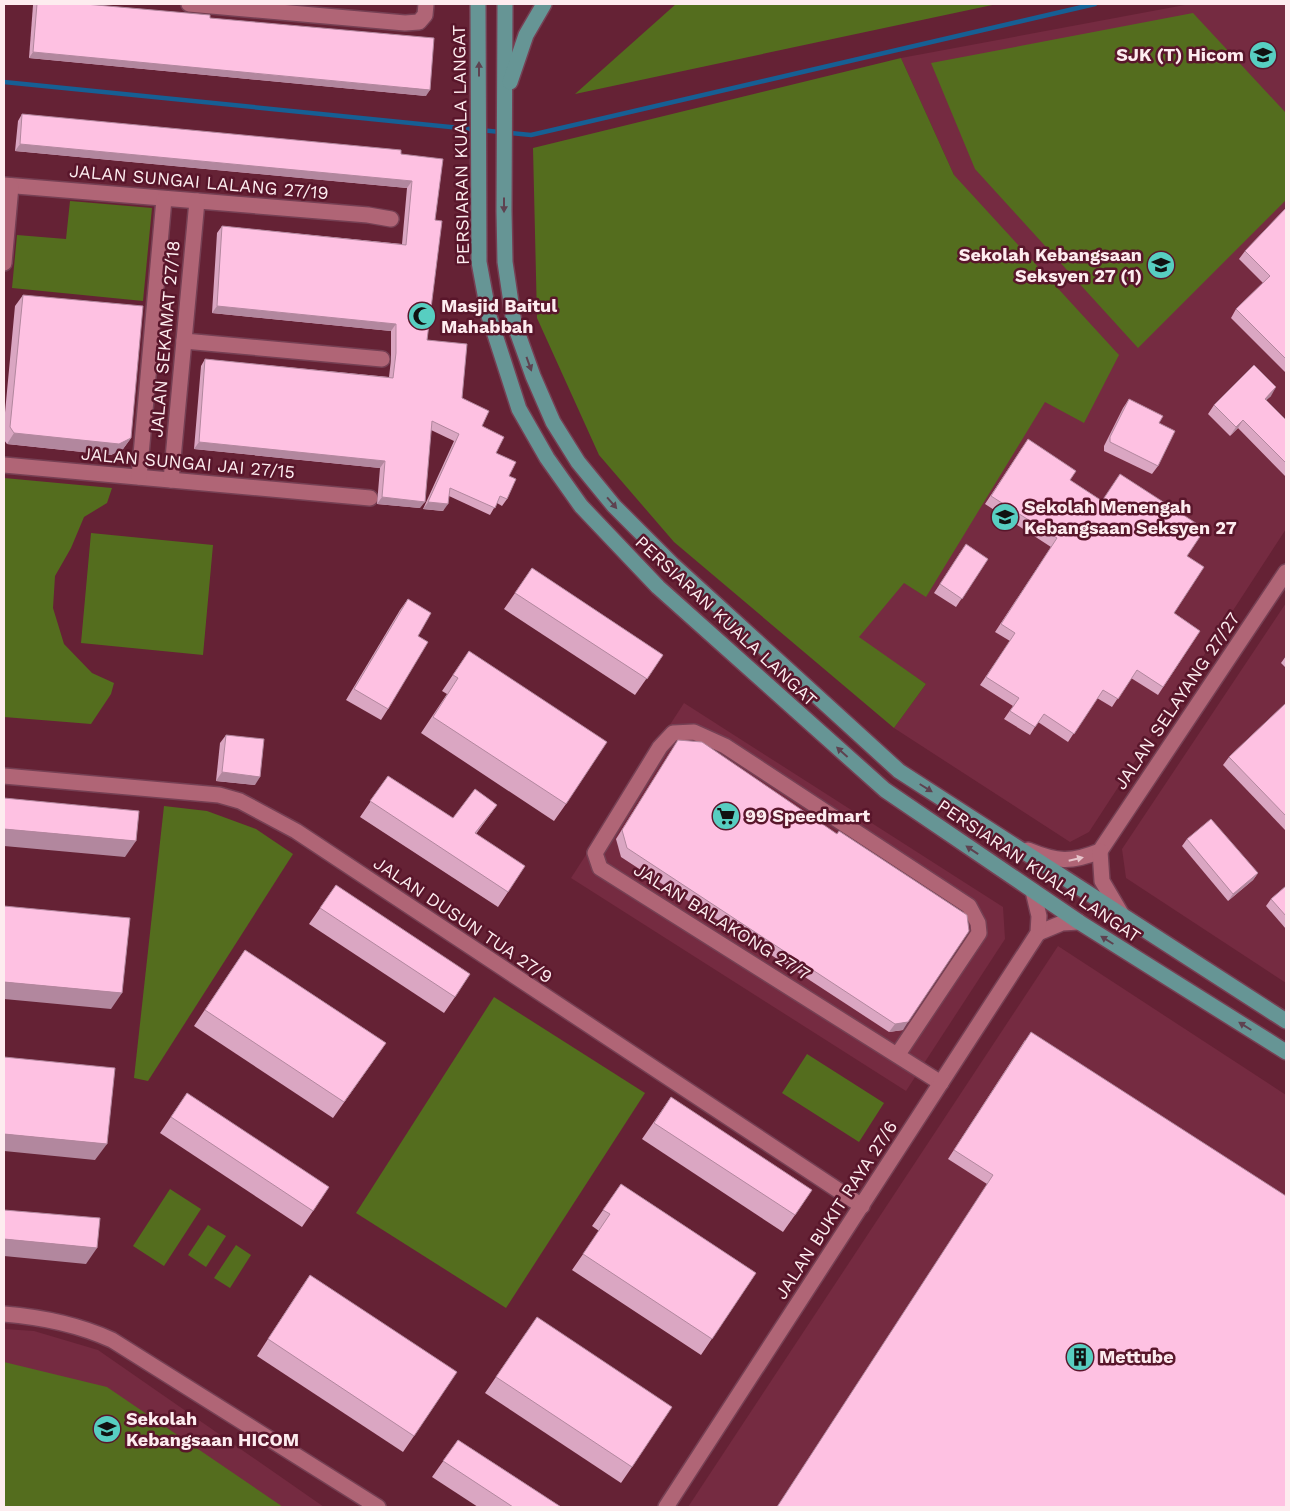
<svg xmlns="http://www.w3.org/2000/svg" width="1290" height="1511" viewBox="0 0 1290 1511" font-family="'Work Sans',sans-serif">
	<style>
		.built { fill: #752b41 }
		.green { fill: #546d1e }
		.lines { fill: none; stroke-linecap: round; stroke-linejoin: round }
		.stream { stroke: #165f94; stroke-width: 4.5 }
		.minor-casing { stroke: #764054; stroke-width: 18 }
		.major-casing { stroke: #764054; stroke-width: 18 }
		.minor { stroke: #b06576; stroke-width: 15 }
		.major { stroke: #669595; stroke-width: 15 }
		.wall { fill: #daa6c2 }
		.shaded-wall { fill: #b2879e }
		.building { fill: #fec1e2; stroke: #b2879e }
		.oneway { fill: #5e4250 }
		.oneway2 { fill: #e6c4cb }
		.labels { text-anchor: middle; stroke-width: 5; stroke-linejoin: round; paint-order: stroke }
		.poi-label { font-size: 18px; font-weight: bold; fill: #fdecef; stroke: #59162b; text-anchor: start }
		.street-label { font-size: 18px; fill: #fdecef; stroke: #59162b }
	</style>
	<rect width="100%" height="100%" fill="#652235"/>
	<g class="built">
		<polygon points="1190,4 1286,4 1286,529 1089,832 1070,842 894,728 926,684 858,638 954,175 901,58"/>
		<polygon points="1286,603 1286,983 1126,878 1122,849"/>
		<polygon points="684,703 1003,907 1005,939 906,1091 571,878"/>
		<polygon points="1058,946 1286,1095 1286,1507 688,1507"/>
		<polygon points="4,1329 34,1331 98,1350 324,1507 4,1507"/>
	</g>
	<g class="green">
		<polygon points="676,4 997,4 575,94"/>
		<polygon points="1193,13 1286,113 1286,200 1138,348 975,169 931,63"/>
		<polygon points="901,58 954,175 1119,355 1084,423 1045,402 926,597 904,583 859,637 926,684 894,728 674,542 599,455 537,318 533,148"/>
		<polygon points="70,201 152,208 143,301 12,288 17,235 66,239"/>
		<polygon points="4,478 112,488 107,503 84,517 71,548 55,576 53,608 64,644 92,673 114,683 111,694 91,724 4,717"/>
		<polygon points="91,533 213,545 203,655 81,643"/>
		<polygon points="164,806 207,811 256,829 293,854 148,1081 134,1078"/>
		<polygon points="494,997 645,1093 506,1308 356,1213"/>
		<polygon points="807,1054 884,1103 859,1142 782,1093"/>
		<polygon points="170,1189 201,1209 164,1266 133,1246"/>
		<polygon points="208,1225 226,1236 206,1267 188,1255"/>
		<polygon points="236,1245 251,1255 230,1288 214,1278"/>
		<polygon points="4,1362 107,1387 283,1507 4,1507"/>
	</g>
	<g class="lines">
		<polyline class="stream" points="4,82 531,135 1095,4"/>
		<defs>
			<g id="minor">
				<polyline points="189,4 405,23 419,22 425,15 426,4"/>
				<polyline points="4,185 368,215 391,219"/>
				<polyline points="4,263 11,186"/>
				<polyline points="184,341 382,359"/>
				<polyline points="4,465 370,498"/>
				<polyline points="139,477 164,199"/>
				<polyline points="171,480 197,201"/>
				<polyline points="4,776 219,795 240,801 296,831 862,1206"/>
				<path d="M1028 850C1057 862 1071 863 1100 851L1286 572"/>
				<polyline points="1100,851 1102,881 1122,915"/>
				<polyline points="1038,933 1062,923 1079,922"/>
				<polyline points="898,1054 979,933 978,923 969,906 725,746 694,732 673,733 660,747 595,853 600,868 941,1083"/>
				<path d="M4 1314C41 1317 77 1324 112 1340L378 1507"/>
				<polyline points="666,1507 1038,933 1039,916 1033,891"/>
			</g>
			<g id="major">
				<polyline points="478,4 479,262 489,316 519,409 547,458 581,506 658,587 885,790 1079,922 1286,1052"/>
				<polyline points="505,4 504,211 505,262 514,323 533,376 553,422 578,462 614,506 673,565 899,771 1286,1021"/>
				<polyline points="510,82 526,35 544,4"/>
			</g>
		</defs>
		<use href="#minor" class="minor-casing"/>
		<use href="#major" class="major-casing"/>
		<use href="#minor" class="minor"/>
		<use href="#major" class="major"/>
	</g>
	<g class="wall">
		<polygon points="34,4 85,4 210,18 426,96 29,58 33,5"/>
		<polygon points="22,114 401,154 435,220 427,340 462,398 482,426 509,476 507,499 502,506 497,503 490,515 449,496 443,511 423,509 454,441 431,430 420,508 377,504 380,468 194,449 201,366 205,359 389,377 391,360 391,331 212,313 217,233 222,226 402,244 407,188 15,151 18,121"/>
		<polygon points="1286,208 1286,373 1231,318 1236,309 1263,283 1239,259 1245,251"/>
		<polygon points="23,295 131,438 123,449 111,455 7,444 4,440 4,423 15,306"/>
		<polygon points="1271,396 1266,400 1286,420 1286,477 1238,428 1230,436 1208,414 1214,405"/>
		<polygon points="1129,399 1158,466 1152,474 1104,451 1104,446 1123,408"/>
		<polygon points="1022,448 1070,480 1187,556 1174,613 1200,631 1158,695 1131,678 1112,707 1097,698 1068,742 1038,722 1030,735 1004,719 1013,706 980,685 1010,641 995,632 1051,547 985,504"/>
		<polygon points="960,553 988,559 956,607 934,593"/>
		<polygon points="532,568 663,655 635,695 504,609"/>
		<polygon points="408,599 418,636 388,709 381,720 346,700 400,610"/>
		<polygon points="469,651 566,804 554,821 421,733 447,694 442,691"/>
		<polygon points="1286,656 1286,668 1281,663"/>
		<polygon points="1286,703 1286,831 1223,765 1229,757"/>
		<polygon points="226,735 255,785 216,781 220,743"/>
		<polygon points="678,740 903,1030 889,1032 621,857 616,839"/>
		<polygon points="388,776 453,818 497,805 476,834 508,892 498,907 360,817"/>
		<polygon points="1187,839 1258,873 1253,880 1228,901 1182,846"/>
		<polygon points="336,885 455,997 444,1013 309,924"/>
		<polygon points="1286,886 1286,929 1266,906 1271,899"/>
		<polygon points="245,950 386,1043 333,1118 194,1026"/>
		<polygon points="1025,1040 1286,1196 987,1184 948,1159"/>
		<polygon points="187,1093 313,1211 302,1227 160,1133"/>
		<polygon points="671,1097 795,1215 783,1232 642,1139"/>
		<polygon points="621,1184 756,1273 701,1355 572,1270 599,1231 592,1226"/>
		<polygon points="310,1275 414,1436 403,1452 257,1356 299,1291"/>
		<polygon points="526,1333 632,1467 621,1483 485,1393"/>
		<polygon points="458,1440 561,1507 478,1507 432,1477"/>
	</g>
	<g class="shaded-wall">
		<polygon points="33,52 430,90 426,96 29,58"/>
		<polygon points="20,144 412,181 407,188 15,151"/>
		<polygon points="217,306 396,324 391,331 212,313"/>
		<polygon points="1276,387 1271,396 1259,407 1265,399"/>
		<polygon points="1243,420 1238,428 1230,436 1236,427"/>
		<polygon points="14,433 131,438 123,449 111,455 7,444"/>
		<polygon points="199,442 385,461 380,468 194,449"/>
		<polygon points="382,497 425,502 420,508 377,504"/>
		<polygon points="428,502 448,504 443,511 423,509"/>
		<polygon points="222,772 260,777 255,785 216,781"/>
		<polygon points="497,805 486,820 464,848 475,833"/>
		<polygon points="4,829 136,841 125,857 4,846"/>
		<polygon points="1258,873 1253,880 1228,901 1233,894"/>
		<polygon points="4,982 122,993 111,1009 4,999"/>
		<polygon points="908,1022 903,1030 889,1032 895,1024"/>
		<polygon points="4,1134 107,1144 95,1160 4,1151"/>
		<polygon points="4,1239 97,1248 86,1264 4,1256"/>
	</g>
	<g class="building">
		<polygon points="37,4 85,4 210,15 210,18 434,38 430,90 33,52"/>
		<polygon points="22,114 401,150 401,154 443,159 435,220 442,221 427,340 467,344 462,398 489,411 482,426 504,437 496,453 516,462 509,476 516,479 507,499 500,496 495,508 450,488 448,504 428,502 459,434 432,421 425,502 382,497 385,461 199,442 205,359 393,378 396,353 396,324 217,306 222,226 406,245 412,181 20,144"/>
		<polygon points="1286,208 1286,359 1236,309 1270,276 1245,251"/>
		<polygon points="23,295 143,306 131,438 119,444 14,433 10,427"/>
		<polygon points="1254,365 1276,387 1265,399 1286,420 1286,463 1243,420 1236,427 1214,405"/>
		<polygon points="1129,399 1163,416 1159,423 1175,431 1158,466 1110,442 1110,437"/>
		<polygon points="1028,439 1076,471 1070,480 1102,501 1120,474 1205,529 1187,556 1204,567 1174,613 1200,631 1163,687 1137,670 1118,699 1103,690 1074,734 1044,714 1035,727 1010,711 1019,698 986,677 1015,633 1001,624 1057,538 991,496"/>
		<polygon points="966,544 988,559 962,599 940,584"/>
		<polygon points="532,568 663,655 647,679 515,593"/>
		<polygon points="408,599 431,613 418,636 428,642 388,709 354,689"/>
		<polygon points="469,651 607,742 566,804 433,717 458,678 453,675"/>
		<polygon points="1286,703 1286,816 1229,757"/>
		<polygon points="226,735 264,739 260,777 222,772"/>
		<polygon points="678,740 702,742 837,834 839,831 967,915 969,931 908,1022 895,1024 627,848 622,830"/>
		<polygon points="388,776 453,818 475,789 497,805 475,833 525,866 508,892 370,801"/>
		<polygon points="4,798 139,811 136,841 4,829"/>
		<polygon points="1211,819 1258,873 1233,894 1187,839"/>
		<polygon points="336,885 470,974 455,997 320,908"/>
		<polygon points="1286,886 1286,916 1271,899"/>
		<polygon points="4,906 130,918 122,993 4,982"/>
		<polygon points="245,950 386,1043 344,1102 205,1010"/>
		<polygon points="1031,1032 1286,1196 1286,1507 777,1507 993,1175 954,1150"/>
		<polygon points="4,1057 115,1068 107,1144 4,1134"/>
		<polygon points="187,1093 329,1187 313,1211 171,1117"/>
		<polygon points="671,1097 812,1190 795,1215 654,1123"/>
		<polygon points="621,1184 756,1273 712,1339 583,1254 610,1214 603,1210"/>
		<polygon points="4,1210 100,1218 97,1248 4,1239"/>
		<polygon points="310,1275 457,1372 414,1436 268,1339"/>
		<polygon points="537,1317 672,1407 632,1467 496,1377"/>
		<polygon points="458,1440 561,1507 513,1507 443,1461"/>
	</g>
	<defs><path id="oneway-solid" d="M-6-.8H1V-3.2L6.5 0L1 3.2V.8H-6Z" transform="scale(1.25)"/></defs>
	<g class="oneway">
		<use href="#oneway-solid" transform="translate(479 69) rotate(-90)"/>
		<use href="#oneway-solid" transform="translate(504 205) rotate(90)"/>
		<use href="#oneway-solid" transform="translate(529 364) rotate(70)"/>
		<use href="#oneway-solid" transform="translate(612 503) rotate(49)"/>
		<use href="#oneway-solid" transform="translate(842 752) rotate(-138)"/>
		<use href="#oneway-solid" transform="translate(926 788) rotate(32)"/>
		<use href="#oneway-solid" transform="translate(972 850) rotate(-146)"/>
		<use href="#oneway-solid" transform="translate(1107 940) rotate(-148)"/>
		<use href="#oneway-solid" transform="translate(1245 1026) rotate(-148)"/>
	</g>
	<use class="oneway2" href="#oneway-solid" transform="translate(1076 859) rotate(-13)"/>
	<defs>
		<symbol id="school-disc" viewBox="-11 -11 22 22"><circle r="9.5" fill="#57cec1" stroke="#59162b"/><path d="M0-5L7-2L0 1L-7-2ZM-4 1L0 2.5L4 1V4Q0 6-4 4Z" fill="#111"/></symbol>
		<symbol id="mosque-disc" viewBox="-11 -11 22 22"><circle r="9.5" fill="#57cec1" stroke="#59162b"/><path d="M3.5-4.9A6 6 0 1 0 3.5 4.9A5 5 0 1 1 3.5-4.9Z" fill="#111"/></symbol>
		<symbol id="supermarket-disc" viewBox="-11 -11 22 22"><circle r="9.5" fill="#57cec1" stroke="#59162b"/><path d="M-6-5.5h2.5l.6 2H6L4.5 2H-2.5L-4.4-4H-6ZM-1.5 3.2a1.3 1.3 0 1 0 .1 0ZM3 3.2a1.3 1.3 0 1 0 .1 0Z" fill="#111"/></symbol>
		<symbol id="building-disc" viewBox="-11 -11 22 22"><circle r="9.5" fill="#57cec1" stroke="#59162b"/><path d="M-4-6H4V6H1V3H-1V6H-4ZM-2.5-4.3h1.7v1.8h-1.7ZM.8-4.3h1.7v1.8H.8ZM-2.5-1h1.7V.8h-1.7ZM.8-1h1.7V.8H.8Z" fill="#111"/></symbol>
	</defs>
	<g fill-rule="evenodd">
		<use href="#school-disc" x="1247" y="39" width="32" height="32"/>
		<use href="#school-disc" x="1145" y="249" width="32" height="32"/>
		<use href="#mosque-disc" x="406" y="300" width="32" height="32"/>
		<use href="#school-disc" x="989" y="501" width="32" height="32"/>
		<use href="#supermarket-disc" x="710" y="800" width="32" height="32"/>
		<use href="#building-disc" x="1064" y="1341" width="32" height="32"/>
		<use href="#school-disc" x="91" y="1413" width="32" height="32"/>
	</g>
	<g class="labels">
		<g class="poi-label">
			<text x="1244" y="61" text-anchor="end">SJK (T) Hicom</text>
			<text x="1142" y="261" text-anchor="end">Sekolah Kebangsaan<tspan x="1142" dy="21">Seksyen 27 (1)</tspan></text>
			<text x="441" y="312">Masjid Baitul<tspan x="441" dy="21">Mahabbah</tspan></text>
			<text x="1024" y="513">Sekolah Menengah<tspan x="1024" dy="21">Kebangsaan Seksyen 27</tspan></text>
			<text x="745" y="822">99 Speedmart</text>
			<text x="1099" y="1363">Mettube</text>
			<text x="126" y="1425">Sekolah<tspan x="126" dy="21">Kebangsaan HICOM</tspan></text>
		</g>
		<g class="street-label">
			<text transform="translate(461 145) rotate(-91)" y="6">PERSIARAN KUALA LANGAT</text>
			<text transform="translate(199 182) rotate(5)" y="6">JALAN SUNGAI LALANG 27/19</text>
			<text transform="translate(165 339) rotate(-85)" y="6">JALAN SEKAMAT 27/18</text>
			<text transform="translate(188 463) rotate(5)" y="6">JALAN SUNGAI JAI 27/15</text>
			<text transform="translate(726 621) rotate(43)" y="6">PERSIARAN KUALA LANGAT</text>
			<text transform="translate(1177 701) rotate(-56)" y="6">JALAN SELAYANG 27/27</text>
			<text transform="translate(1039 871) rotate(34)" y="6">PERSIARAN KUALA LANGAT</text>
			<text transform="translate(463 920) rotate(34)" y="6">JALAN DUSUN TUA 27/9</text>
			<text transform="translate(722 922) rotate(32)" y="6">JALAN BALAKONG 27/7</text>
			<text transform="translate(836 1210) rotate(-57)" y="6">JALAN BUKIT RAYA 27/6</text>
		</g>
	</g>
	<rect width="1290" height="1511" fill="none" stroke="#fdecef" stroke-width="10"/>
</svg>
